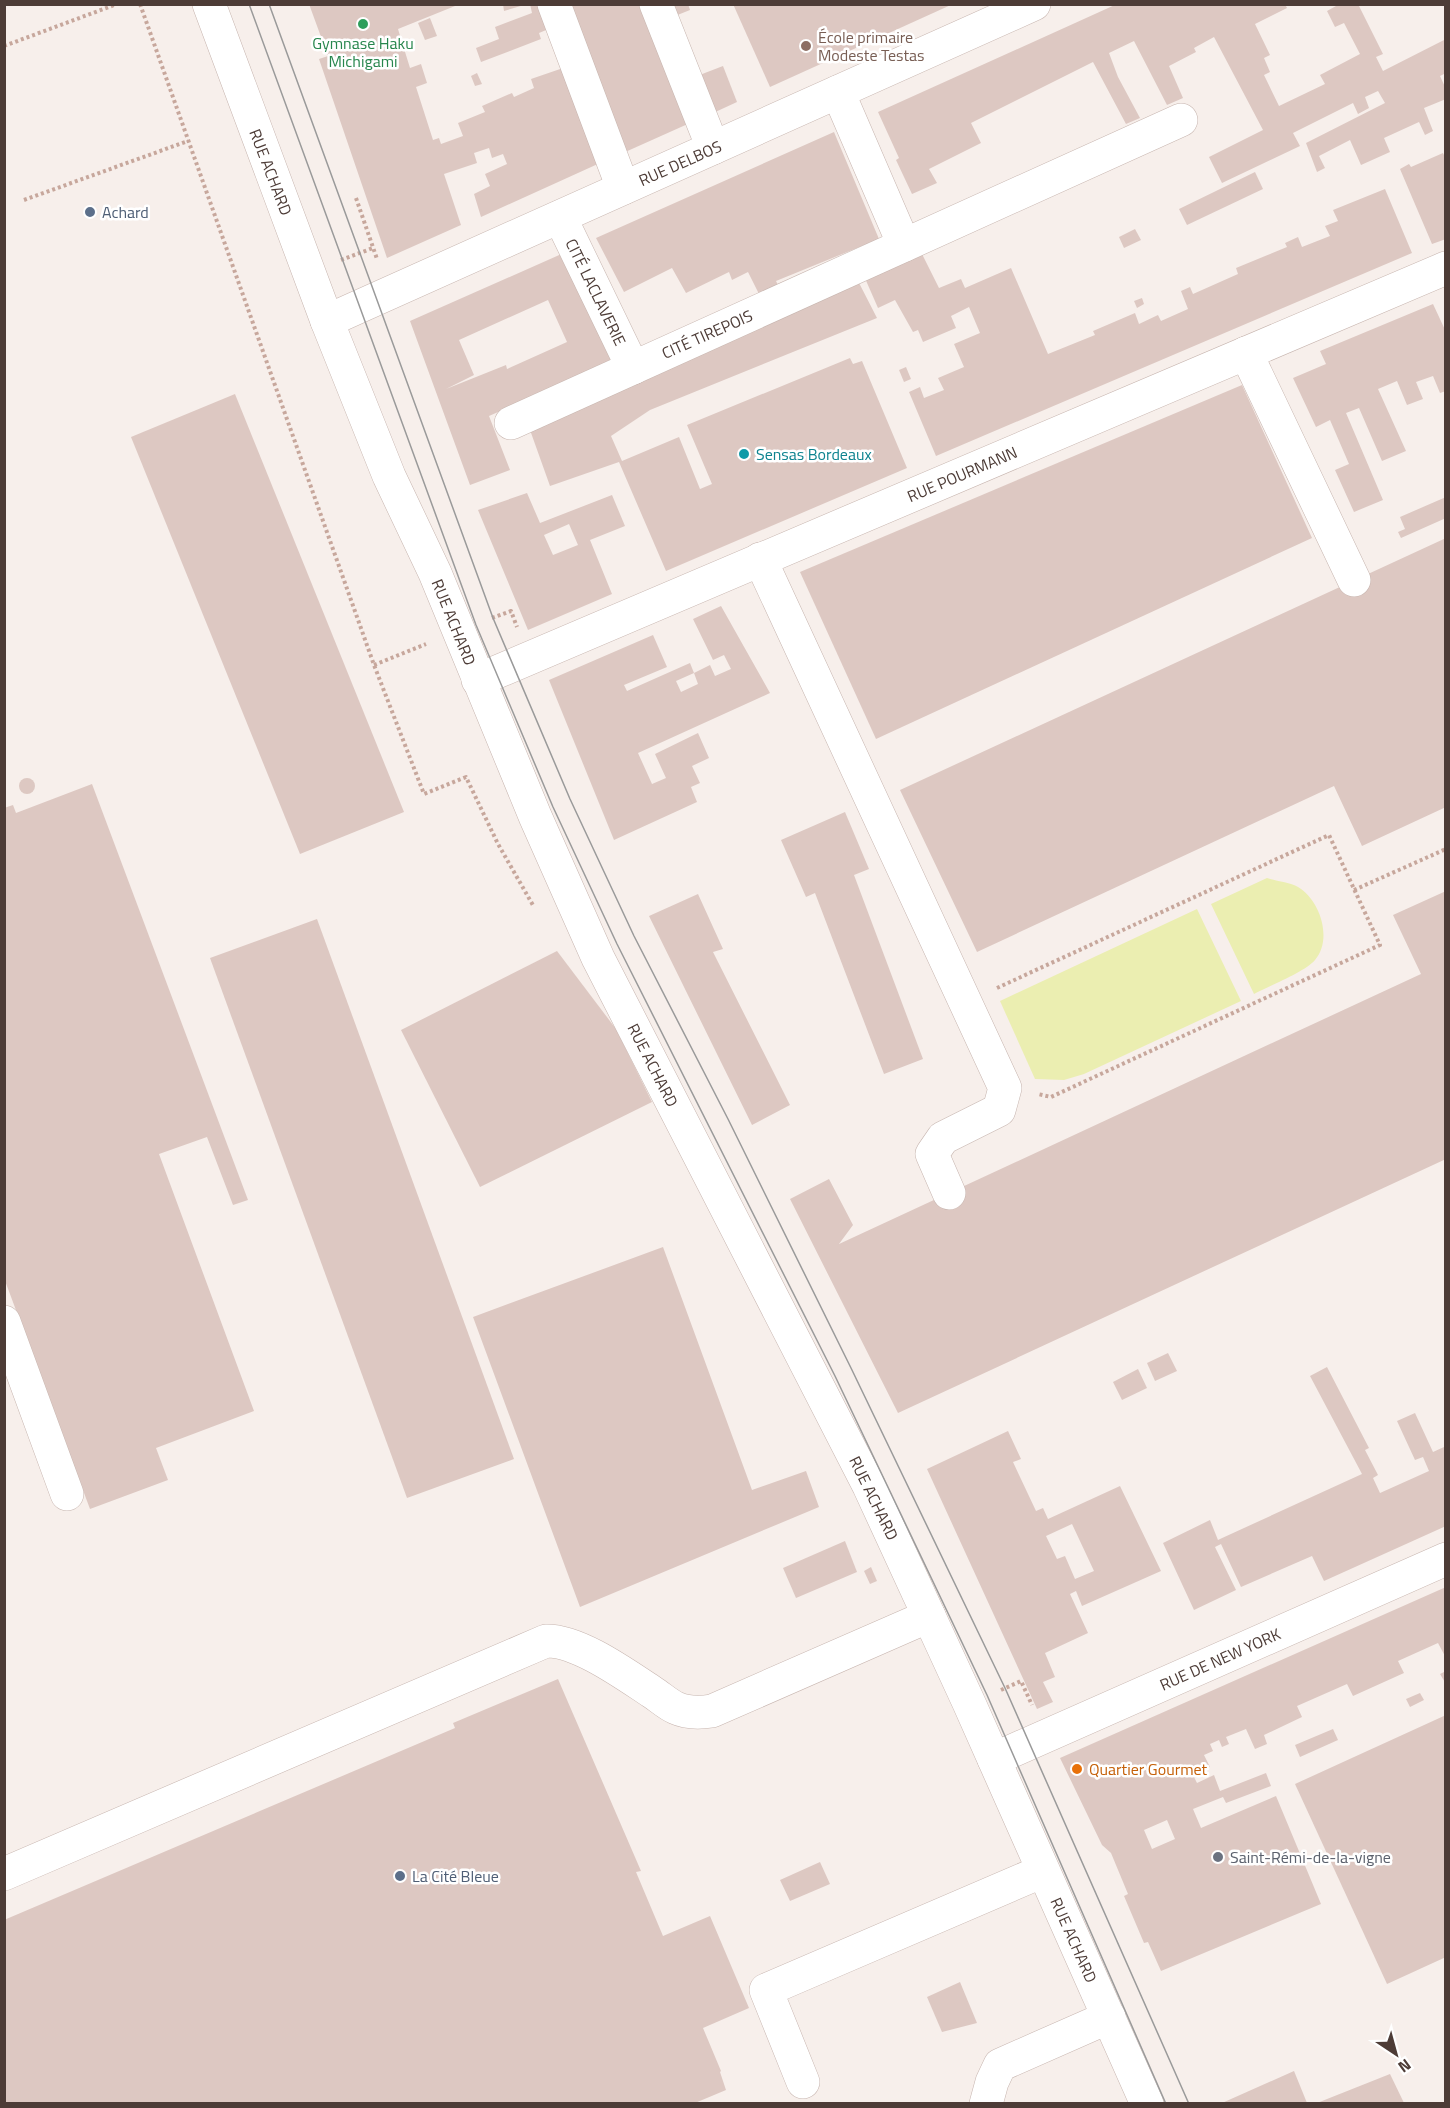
<svg xmlns="http://www.w3.org/2000/svg" width="1450" height="2108" viewBox="0 0 1450 2108" font-family="'Titillium Web',sans-serif">
	<style>
		.green { fill: #ebeeb1 }
		.building { fill: #ddc8c2; fill-rule: evenodd }
		.lines { fill: none; stroke-linecap: round; stroke-linejoin: round }
		.minor-casing { stroke: #c7b5af; stroke-width: 34 }
		.path { stroke: #c7a79c; stroke-width: 4; stroke-dasharray: 3 3; stroke-linecap: butt }
		.minor { stroke: #fff; stroke-width: 33 }
		.tram { stroke: #9a9a9a; stroke-width: 1.5 }
		.leisure-dot { fill: #2e9e5b; stroke: #fff; stroke-width: 2 }
		.education-dot { fill: #8d6e63; stroke: #fff; stroke-width: 2 }
		.service-dot { fill: #5c6f8a; stroke: #fff; stroke-width: 2 }
		.culture-dot { fill: #0f9aa8; stroke: #fff; stroke-width: 2 }
		.food-dot { fill: #e8710a; stroke: #fff; stroke-width: 2 }
		.worship-dot { fill: #6b7280; stroke: #fff; stroke-width: 2 }
		.labels { text-anchor: middle; stroke-width: 5; stroke-linejoin: round; paint-order: stroke }
		.education-label { font-size: 16px; fill: #785e54; stroke: #fff; text-anchor: start }
		.leisure-label { font-size: 16px; fill: #27864d; stroke: #fff }
		.street-label { font-size: 16px; fill: #4d3c37; stroke: #fff }
		.service-label { font-size: 16px; fill: #4e5e75; stroke: #fff; text-anchor: start }
		.culture-label { font-size: 16px; fill: #0d838f; stroke: #fff; text-anchor: start }
		.food-label { font-size: 16px; fill: #c56008; stroke: #fff; text-anchor: start }
		.worship-label { font-size: 16px; fill: #5b616d; stroke: #fff; text-anchor: start }
	</style>
	<rect width="100%" height="100%" fill="#f7efeb"/>
	<g class="green">
		<path d="M1267 878C1276 881 1290 882 1298 887 1320 900 1333 939 1315 960 1305 972 1269 986 1254 994L1211 904Z"/>
		<polygon points="1197,909 1241,1001 1084,1074 1064,1080 1035,1079 1000,1001"/>
	</g>
	<g class="building">
		<polygon points="309,4 460,4 398,29 410,68 421,64 427,83 416,87 433,140 439,138 441,144 463,136 458,123 485,112 482,106 512,93 514,97 534,88 531,79 566,67 600,163 481,217 474,194 490,186 485,174 507,164 503,154 492,158 489,148 474,153 477,163 444,174 461,225 387,258 319,59 328,56"/>
		<polygon points="503,4 524,4 524,5 504,11"/>
		<polygon points="530,4 542,4 551,28 539,33 541,39 481,62 476,48 499,39 495,27 532,13"/>
		<polygon points="671,4 688,4 690,10 675,16"/>
		<polygon points="733,4 953,4 770,87"/>
		<polygon points="1117,4 1285,4 1287,8 1255,24 1270,55 1264,58 1270,72 1264,75 1279,106 1325,84 1320,75 1360,54 1344,23 1335,27 1327,11 1336,6 1335,4 1358,4 1383,54 1376,57 1383,71 1446,39 1446,73 1440,76 1446,89 1446,99 1424,108 1433,131 1425,135 1419,122 1384,138 1390,152 1361,165 1350,140 1319,156 1325,168 1317,172 1306,143 1385,103 1378,91 1365,97 1369,108 1358,114 1353,103 1293,133 1300,146 1222,183 1209,157 1263,130 1214,37 1194,48 1196,52 1169,66 1183,98 1167,105 1134,41 1109,53 1118,77 1140,118 1126,124 1093,62 971,123 981,143 929,169 937,183 912,194 896,160 899,158 878,112"/>
		<polygon points="568,5 646,5 690,123 623,153"/>
		<polygon points="430,18 437,36 425,40 418,23"/>
		<polygon points="723,66 737,102 711,114 697,76"/>
		<polygon points="477,73 482,84 475,86 471,76"/>
		<polygon points="834,132 879,239 776,281 778,285 759,294 748,272 732,280 729,272 686,293 672,268 624,292 596,238"/>
		<polygon points="1443,153 1446,159 1446,239 1432,244 1400,169 1409,164 1411,167"/>
		<polygon points="1255,172 1263,189 1187,225 1179,209"/>
		<polygon points="1385,189 1412,253 936,456 909,392 920,387 924,398 944,390 938,378 964,367 954,344 980,333 969,307 951,316 956,328 923,342 918,330 913,332 895,300 878,308 864,276 920,250 939,288 961,279 965,288 1011,268 1048,354 1095,335 1093,331 1135,313 1139,324 1158,315 1161,321 1188,309 1181,291 1190,287 1193,294 1238,274 1236,268 1287,247 1285,243 1298,237 1302,247 1330,236 1325,226 1338,221 1333,210"/>
		<polygon points="1135,229 1141,240 1124,248 1119,237"/>
		<path d="M566 252 622 357 489 416 510 470 470 485 410 321ZM548 300 567 342 507 369 506 365 446 389 474 375 459 340Z"/>
		<polygon points="857,279 877,318 650,410 611,436 622,461 679,437 700,489 712,484 687,425 850,358 853,364 862,361 907,468 666,571 619,462 550,486 530,430"/>
		<polygon points="1142,298 1144,304 1137,308 1134,301"/>
		<polygon points="1433,304 1446,332 1446,391 1440,393 1433,376 1416,382 1423,399 1407,405 1397,381 1378,389 1406,451 1382,461 1359,408 1346,413 1383,500 1354,512 1335,470 1349,464 1330,420 1316,427 1293,378 1326,364 1320,351"/>
		<polygon points="906,367 911,379 904,382 899,370"/>
		<polygon points="1242,385 1312,538 876,739 800,572"/>
		<polygon points="235,394 404,812 300,854 131,437"/>
		<path d="M527 493 540 523 612 495 625 526 590 540 612 594 528 630 478 510ZM569 524 578 545 553 555 544 535Z"/>
		<polygon points="1446,497 1446,518 1401,538 1398,532 1405,529 1400,517"/>
		<polygon points="1446,538 1446,807 1362,846 1334,786 977,952 900,790"/>
		<polygon points="721,606 770,693 638,753 652,784 666,778 655,754 698,733 709,758 692,766 700,783 691,787 697,802 614,840 549,680 653,635 667,667 624,685 627,691 690,663 694,673 676,681 681,692 698,684 694,673 710,665 715,676 731,669 724,655 713,660 693,619"/>
		<circle cx="27" cy="786" r="8"/>
		<polygon points="92,784 248,1200 233,1205 207,1137 159,1154 254,1411 156,1448 168,1480 90,1509 4,1278 4,808 13,805 16,813"/>
		<polygon points="845,812 869,869 854,875 923,1059 884,1074 815,893 806,897 781,840"/>
		<polygon points="1446,891 1446,1159 898,1413 790,1199 829,1179 853,1225 839,1244 1421,974 1393,915"/>
		<polygon points="698,894 723,949 713,952 790,1105 752,1125 649,916"/>
		<polygon points="317,919 514,1459 407,1498 210,958"/>
		<polygon points="557,951 616,1029 652,1102 480,1187 401,1030"/>
		<polygon points="663,1247 752,1490 806,1471 819,1507 580,1607 473,1317"/>
		<polygon points="1168,1353 1177,1371 1155,1381 1147,1363"/>
		<polygon points="1327,1367 1369,1448 1365,1450 1378,1475 1373,1478 1380,1493 1429,1471 1423,1457 1415,1460 1397,1421 1415,1413 1433,1452 1444,1447 1446,1450 1446,1526 1324,1581 1312,1556 1241,1587 1221,1544 1215,1547 1236,1590 1194,1610 1163,1543 1210,1520 1218,1540 1220,1539 1362,1474 1310,1376"/>
		<polygon points="1138,1369 1147,1388 1122,1400 1113,1382"/>
		<path d="M1008 1431 1021 1459 1013 1462 1036 1511 1043 1508 1048 1519 1120 1486 1161 1571 1082 1606 1076 1591 1070 1594 1088 1633 1045 1653 1055 1677 1043 1682 1053 1702 1037 1709 927 1469ZM1072 1524 1094 1571 1075 1579 1065 1556 1057 1559 1046 1536Z"/>
		<polygon points="845,1541 857,1572 796,1598 783,1568"/>
		<polygon points="871,1567 877,1581 870,1584 864,1571"/>
		<path d="M1446 1587V1658L1438 1643 1398 1661 1404 1673 1353 1696 1347 1684 1297 1706 1302 1717 1264 1735 1267 1744 1255 1749 1246 1729 1226 1737 1229 1744 1222 1747 1219 1740 1210 1744 1213 1751 1204 1755 1210 1767 1193 1775 1197 1783 1214 1775 1220 1791 1266 1773 1271 1786 1226 1803 1223 1797 1193 1809 1201 1828 1276 1796 1321 1904 1161 1971 1148 1942 1144 1943 1124 1896 1128 1894 1111 1853 1102 1845 1060 1758ZM1167 1820 1175 1839 1152 1849 1144 1830Z"/>
		<polygon points="1446,1671 1446,1684 1440,1674"/>
		<polygon points="558,1679 641,1871 636,1872 663,1936 710,1916 749,2008 703,2028 721,2071 720,2072 726,2090 695,2103 4,2103 4,1920 455,1728 453,1723"/>
		<polygon points="1420,1693 1424,1700 1410,1707 1406,1699"/>
		<polygon points="1446,1715 1446,1957 1387,1984 1295,1784"/>
		<polygon points="1333,1729 1338,1740 1300,1757 1295,1745"/>
		<polygon points="820,1862 830,1884 790,1901 780,1880"/>
		<polygon points="960,1982 977,2023 942,2032 927,1997"/>
		<polygon points="1294,2071 1307,2103 1222,2103"/>
		<polygon points="1390,2074 1404,2103 1317,2103"/>
	</g>
	<g class="lines">
		<defs>
			<g id="minor">
				<polyline points="209,4 327,321 389,476 435,573 535,816 598,958 869,1486 969,1703 1147,2104"/>
				<polyline points="554,4 623,188"/>
				<polyline points="656,4 713,148"/>
				<polyline points="838,92 904,245"/>
				<polyline points="560,217 633,368"/>
				<polyline points="327,321 1034,4"/>
				<polyline points="1246,353 1354,580"/>
				<polyline points="511,423 1181,120"/>
				<polyline points="760,559 1005,1088 999,1110 943,1138 932,1154 949,1193"/>
				<polyline points="478,680 1446,268"/>
				<polyline points="4,1322 67,1494"/>
				<polyline points="994,1759 1446,1559"/>
				<path d="M4 1874 546 1641C578 1640 626 1675 652 1692 660 1697 667 1704 676 1708 687 1713 699 1713 712 1711L929 1616"/>
				<polyline points="803,2082 766,1990 1043,1871"/>
				<polyline points="986,2104 992,2082 1000,2065 1109,2017"/>
			</g>
		</defs>
		<use href="#minor" class="minor-casing"/>
		<g class="path">
			<polyline points="140,4 374,665 424,794 466,777 498,844 534,907"/>
			<polyline points="4,46 117,4"/>
			<polyline points="356,198 377,259"/>
			<polyline points="24,200 188,141"/>
			<polyline points="341,260 373,248"/>
			<polyline points="492,618 511,611 517,627"/>
			<polyline points="374,665 426,644"/>
			<polyline points="1354,890 1446,849"/>
			<polyline points="997,988 1329,835 1380,945 1051,1097 1038,1094"/>
			<polyline points="1001,1690 1021,1681 1032,1705"/>
		</g>
		<use href="#minor" class="minor"/>
		<g class="tram">
			<polyline points="249,4 476,625 553,807 617,944 835,1376 987,1695 1166,2104"/>
			<polyline points="269,4 493,618 570,799 634,936 728,1119 851,1368 1005,1688 1189,2104"/>
		</g>
	</g>
	<circle class="leisure-dot" cx="363" cy="24" r="6"/>
	<circle class="education-dot" cx="806" cy="46" r="6"/>
	<g class="service-dot">
		<circle cx="90" cy="212" r="6"/>
		<circle cx="400" cy="1876" r="6"/>
	</g>
	<circle class="culture-dot" cx="744" cy="454" r="6"/>
	<circle class="food-dot" cx="1077" cy="1769" r="6"/>
	<circle class="worship-dot" cx="1218" cy="1857" r="6"/>
	<g class="labels">
		<g class="education-label">
			<text x="818" y="43">École primaire<tspan x="818" dy="18">Modeste Testas</tspan></text>
		</g>
		<g class="leisure-label">
			<text x="363" y="49">Gymnase Haku<tspan x="363" dy="18">Michigami</tspan></text>
		</g>
		<g class="street-label">
			<text transform="translate(680 163) rotate(-24)" y="6">RUE DELBOS</text>
			<text transform="translate(271 172) rotate(69)" y="6">RUE ACHARD</text>
			<text transform="translate(596 292) rotate(64)" y="6">CITÉ LACLAVERIE</text>
			<text transform="translate(707 334) rotate(-24)" y="6">CITÉ TIREPOIS</text>
			<text transform="translate(962 474) rotate(-23)" y="6">RUE POURMANN</text>
			<text transform="translate(454 622) rotate(68)" y="6">RUE ACHARD</text>
			<text transform="translate(653 1065) rotate(63)" y="6">RUE ACHARD</text>
			<text transform="translate(874 1498) rotate(64)" y="6">RUE ACHARD</text>
			<text transform="translate(1220 1659) rotate(-24)" y="6">RUE DE NEW YORK</text>
			<text transform="translate(1074 1940) rotate(66)" y="6">RUE ACHARD</text>
		</g>
		<g class="service-label">
			<text x="102" y="218">Achard</text>
			<text x="412" y="1882">La Cité Bleue</text>
		</g>
		<g class="culture-label">
			<text x="756" y="460">Sensas Bordeaux</text>
		</g>
		<g class="food-label">
			<text x="1089" y="1775">Quartier Gourmet</text>
		</g>
		<g class="worship-label">
			<text x="1230" y="1863">Saint-Rémi-de-la-vigne</text>
		</g>
	</g>
	<rect width="1450" height="2108" fill="none" stroke="#4d3c37" stroke-width="12"/>
	<g transform="translate(1396 2054) rotate(144)" stroke="#ffffff" stroke-width="4.5" paint-order="stroke">
	<path d="M0-4.5L10 22L0 15L-10 22Z" fill="#4d3c37"/>
	<text y="-9" font-size="16" font-weight="bold" text-anchor="middle" fill="#4d3c37">N</text>
	</g>
</svg>
